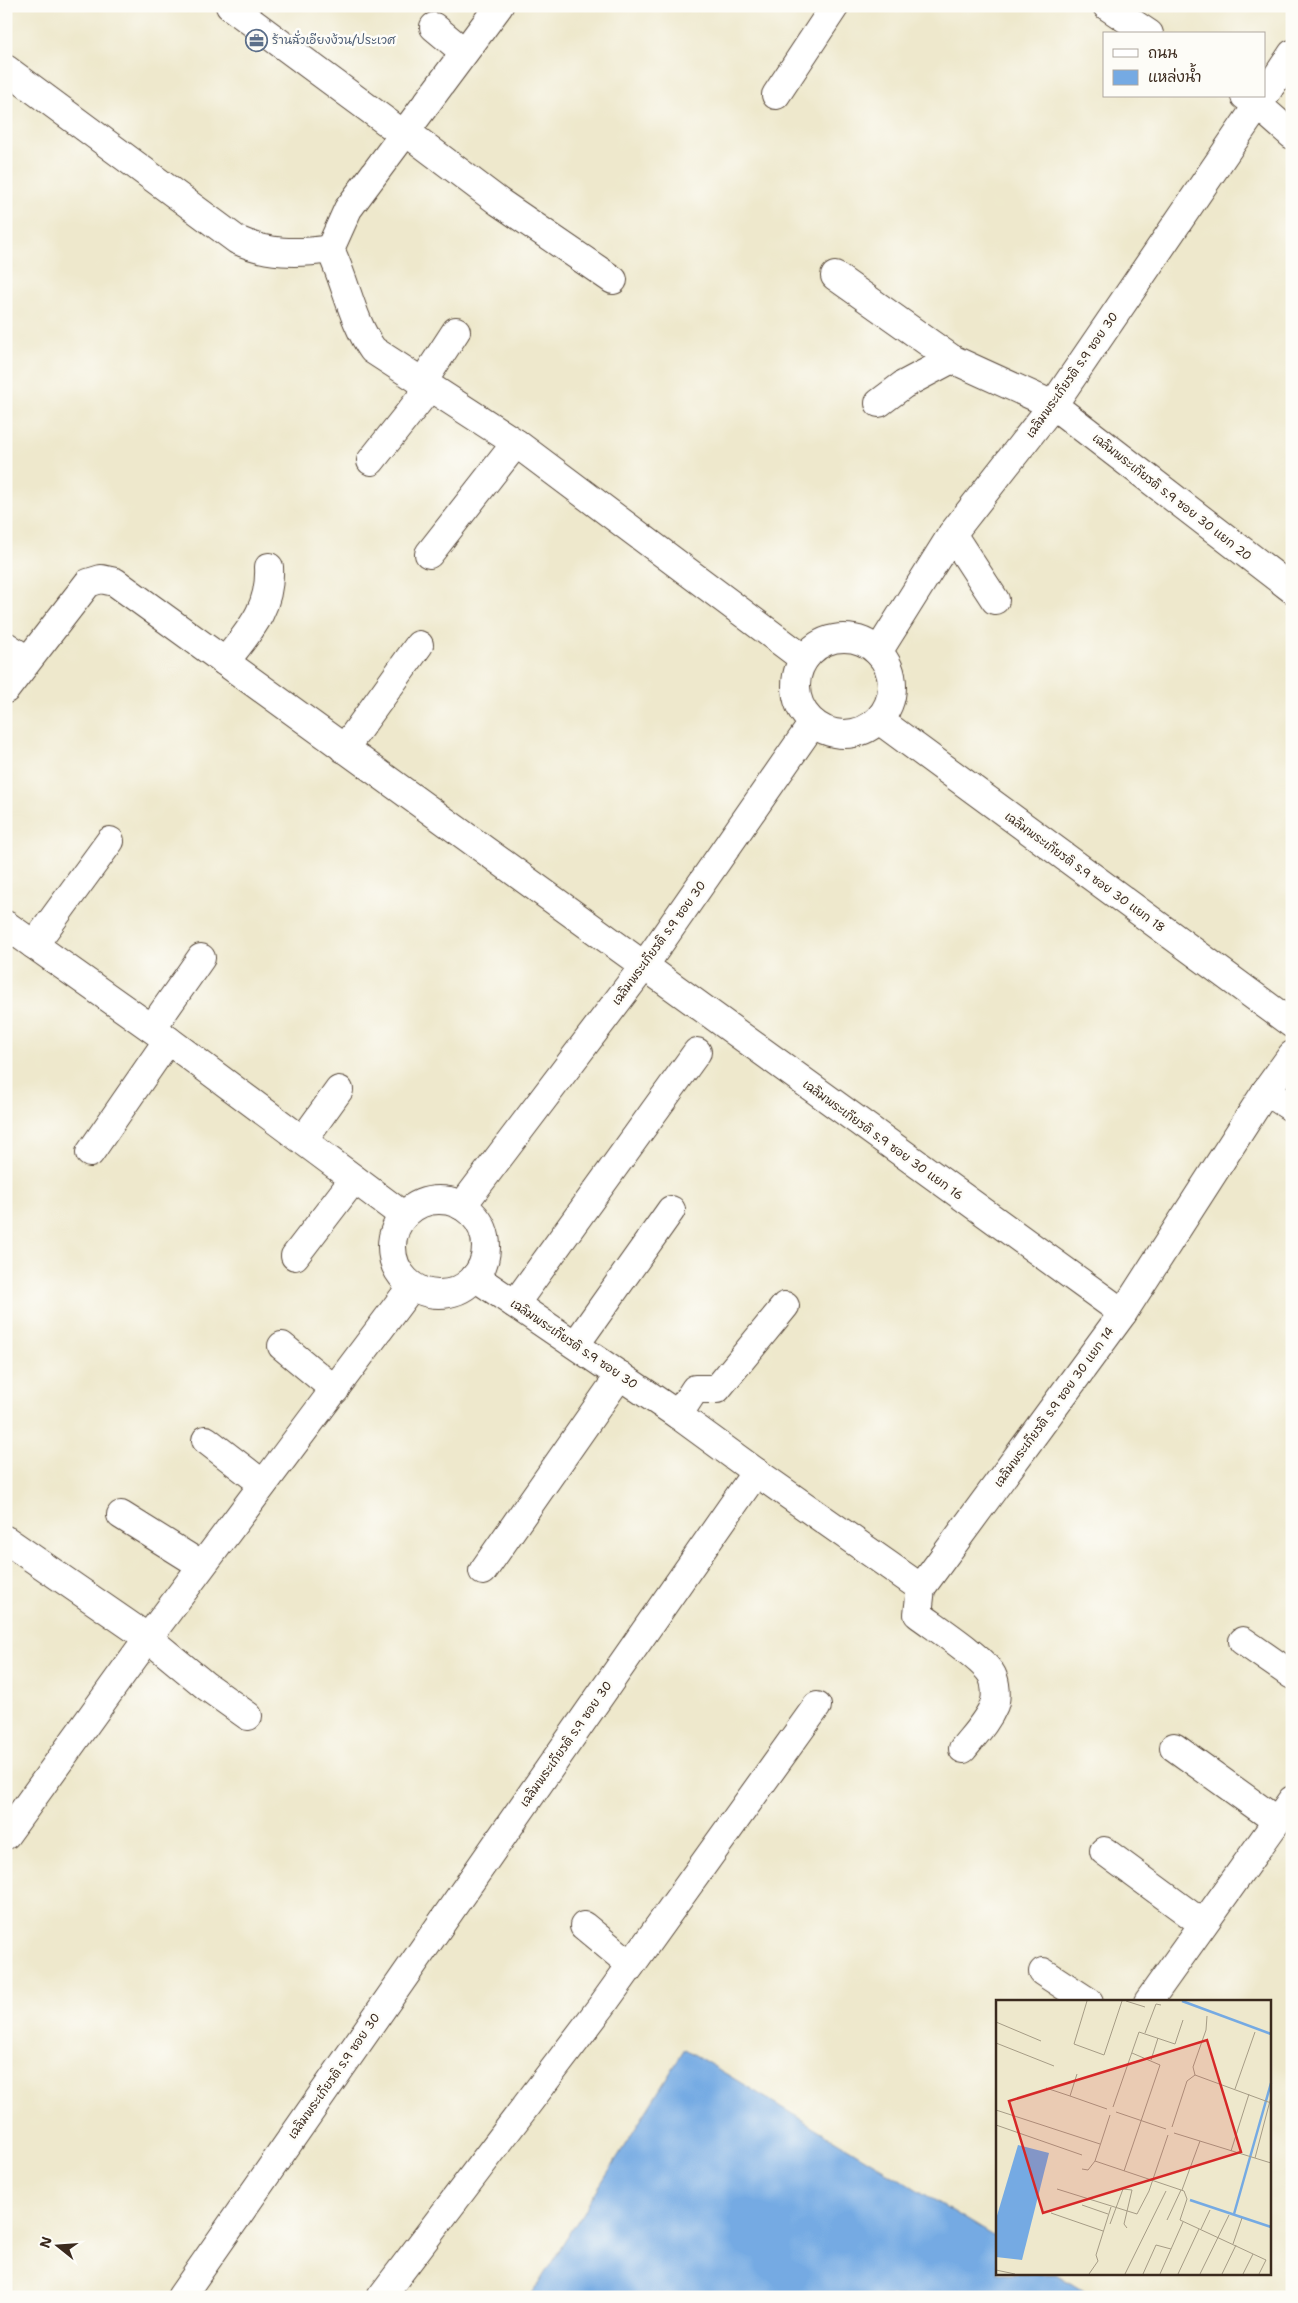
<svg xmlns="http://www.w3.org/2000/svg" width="1298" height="2303" viewBox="0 0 1298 2303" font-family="'Shantell Sans','Playpen Sans Thai',sans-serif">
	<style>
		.water { fill: #75aae3; stroke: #586a80 }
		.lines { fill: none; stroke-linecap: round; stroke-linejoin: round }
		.minor-casing { stroke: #564638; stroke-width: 30 }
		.minor { stroke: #fff; stroke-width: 28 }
		.labels { text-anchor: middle; stroke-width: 5; stroke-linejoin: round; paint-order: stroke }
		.service-label { font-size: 12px; fill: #4e5e75; stroke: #fdfcf7; text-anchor: start }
		.street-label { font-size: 12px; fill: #3b2a1e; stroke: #fdfcf7 }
		.inset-river { fill: none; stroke: #75aae3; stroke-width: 2.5 }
		.inset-road { fill: none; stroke: #a69c86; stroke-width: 1 }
		.view { fill: #d62828; fill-opacity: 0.15; stroke: #d62828; stroke-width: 2.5 }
		.inset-edge { fill: none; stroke: #3b2a1e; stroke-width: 2.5 }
	</style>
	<rect width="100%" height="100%" fill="#fdfcf7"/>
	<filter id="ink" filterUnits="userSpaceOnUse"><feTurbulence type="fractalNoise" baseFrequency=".02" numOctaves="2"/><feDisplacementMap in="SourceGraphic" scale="10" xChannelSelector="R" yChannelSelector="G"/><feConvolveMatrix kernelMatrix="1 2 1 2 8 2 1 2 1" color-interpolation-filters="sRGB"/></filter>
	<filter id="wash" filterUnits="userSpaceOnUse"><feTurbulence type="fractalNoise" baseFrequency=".0096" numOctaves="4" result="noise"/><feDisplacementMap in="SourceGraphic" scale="20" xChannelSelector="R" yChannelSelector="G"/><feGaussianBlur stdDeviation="1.12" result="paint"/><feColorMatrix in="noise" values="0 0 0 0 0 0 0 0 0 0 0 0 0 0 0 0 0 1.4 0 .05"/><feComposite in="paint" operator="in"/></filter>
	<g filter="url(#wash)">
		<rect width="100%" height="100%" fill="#eee8cc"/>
		<polygon class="water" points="685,2049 997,2238 997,2274 1056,2274 1093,2297 530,2297"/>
	</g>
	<g filter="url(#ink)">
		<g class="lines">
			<defs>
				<g id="minor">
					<polyline points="230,6 403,134"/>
					<polyline points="1107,6 1149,34"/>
					<polyline points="434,27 464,52"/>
					<path d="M6 69 237 240C268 254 297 254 330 249"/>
					<polyline points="776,95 835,6"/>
					<polyline points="1245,96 1258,105 1292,135"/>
					<polyline points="1264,96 1292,54"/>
					<polyline points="405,131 499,202 613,280"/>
					<path d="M330 249C346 282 352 321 373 350L516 443 804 659"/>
					<polyline points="330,249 348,209 499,6"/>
					<polyline points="835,276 952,359 1053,405 1292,589"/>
					<polyline points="422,383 456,331"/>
					<polyline points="879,403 903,385 952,359"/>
					<polyline points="371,461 429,388"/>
					<polyline points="952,534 995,600"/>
					<polyline points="429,554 516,443"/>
					<circle cx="844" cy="686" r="48"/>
					<polyline points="6,646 27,660"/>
					<polyline points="878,652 952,534 1053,405 1264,96"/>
					<path d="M225 662C250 630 271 609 269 567"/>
					<polyline points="6,689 88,583 101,579 115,582 1123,1313"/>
					<polyline points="879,720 1292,1024"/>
					<polyline points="344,749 419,645"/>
					<polyline points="6,925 168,1040 404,1216"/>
					<polyline points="34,945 110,841"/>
					<polyline points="152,1028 201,958"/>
					<polyline points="1266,1091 1292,1108"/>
					<polyline points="303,1140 339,1090"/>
					<polyline points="90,1153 168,1040"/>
					<circle cx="439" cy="1247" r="47"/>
					<polyline points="462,1206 644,966 813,723"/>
					<polyline points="295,1256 354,1179"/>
					<polyline points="475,1277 678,1415 756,1472 921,1588 1123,1313 1266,1091 1292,1055"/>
					<polyline points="515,1304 697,1052"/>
					<polyline points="576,1344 671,1210"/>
					<polyline points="282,1346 335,1390"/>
					<polyline points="678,1415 695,1389 717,1389 785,1306"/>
					<polyline points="206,1440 263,1484"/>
					<polyline points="121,1515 201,1565"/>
					<polyline points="6,1540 148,1638 412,1286"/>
					<polyline points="483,1571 620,1375"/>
					<path d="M921 1588 918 1614C935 1627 983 1658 992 1675 996 1683 997 1697 994 1705 987 1722 974 1735 963 1749"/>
					<polyline points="1243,1641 1292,1675"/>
					<polyline points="1174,1747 1277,1821"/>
					<polyline points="6,1835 148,1638 206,1686 248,1716"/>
					<polyline points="1104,1851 1203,1924"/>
					<polyline points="584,1926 631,1965"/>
					<polyline points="1043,1972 1089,2002"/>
					<polyline points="1148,2002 1292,1800"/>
					<polyline points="181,2297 756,1472"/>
					<polyline points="381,2297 601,2007 817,1706"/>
				</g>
			</defs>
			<use href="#minor" class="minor-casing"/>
			<use href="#minor" class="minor"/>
		</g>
	</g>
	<defs>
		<symbol id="office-ring" viewBox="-11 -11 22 22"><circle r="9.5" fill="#fdfcf7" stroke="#5c6f8a" stroke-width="1.5"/><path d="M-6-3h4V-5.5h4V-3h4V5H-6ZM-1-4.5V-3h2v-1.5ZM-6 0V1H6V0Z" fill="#5c6f8a"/></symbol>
	</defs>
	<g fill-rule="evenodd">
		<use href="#office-ring" x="244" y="28" width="25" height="25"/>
	</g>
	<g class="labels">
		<g class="service-label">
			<text x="272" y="44">ร้านฉั่วเอียงง้วน/ประเวศ</text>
		</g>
		<g class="street-label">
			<text transform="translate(1072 375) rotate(-55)" y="4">เฉลิมพระเกียรติ ร.9 ซอย 30</text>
			<text transform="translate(1172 497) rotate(38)" y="4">เฉลิมพระเกียรติ ร.9 ซอย 30 แยก 20</text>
			<text transform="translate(1085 872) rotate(36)" y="4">เฉลิมพระเกียรติ ร.9 ซอย 30 แยก 18</text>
			<text transform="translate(659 943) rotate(-54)" y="4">เฉลิมพระเกียรติ ร.9 ซอย 30</text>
			<text transform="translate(883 1140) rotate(36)" y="4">เฉลิมพระเกียรติ ร.9 ซอย 30 แยก 16</text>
			<text transform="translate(574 1344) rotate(34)" y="4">เฉลิมพระเกียรติ ร.9 ซอย 30</text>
			<text transform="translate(1054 1407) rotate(-54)" y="4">เฉลิมพระเกียรติ ร.9 ซอย 30 แยก 14</text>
			<text transform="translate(566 1744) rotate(-55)" y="4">เฉลิมพระเกียรติ ร.9 ซอย 30</text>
			<text transform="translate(334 2076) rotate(-55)" y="4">เฉลิมพระเกียรติ ร.9 ซอย 30</text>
		</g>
	</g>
	<g transform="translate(996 2000)">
		<rect width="275" height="275" fill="#eee8cc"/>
		<path d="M22 145 53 153 26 260 0 257V219Z" fill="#75aae3"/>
		<path class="inset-river" d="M186 1 275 34M194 200 275 227M238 214 275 83"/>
		<path class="inset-road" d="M91 1 78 44 108 55 126 1M130 1 149 7M0 22 45 41M149 33 160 4 165 5M0 43 58 66M155 60 162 38M81 74 74 96 111 109M199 75 275 103M199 75 197 67 210 30 211 16M50 88 74 96M239 89 259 32M117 107 143 32 179 44 187 20M0 110 104 144M120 112 170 129M114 115 99 161 188 191 191 199 184 220 270 260 263 274M0 125 86 155M176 127 191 81 199 75M178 133 275 163M235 151 253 94M259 158 275 97M86 169 92 170 99 161M128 171 164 65 136 53M61 189 141 214 153 191 172 135M186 190 204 141M86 205 112 214M55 213 107 231M171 220 185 190M114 224 127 189 136 190 128 224 131 228M205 229 214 210M237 244 246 218M0 270 19 274M93 274 102 261 100 255 115 207M129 274 170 191M147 274 160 245 175 249M164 274 187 222M182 274 203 229M204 274 233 215M226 274 240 245M247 274 257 254"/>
		<path class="view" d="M211 40 245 152 47 213 13 101Z"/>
		<rect width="275" height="275" class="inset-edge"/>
	</g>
	<rect width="1298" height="2303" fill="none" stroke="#fdfcf7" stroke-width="25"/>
	<rect x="1103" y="32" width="162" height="65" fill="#fdfcf7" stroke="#afa8a0"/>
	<rect x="1113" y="49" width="25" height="8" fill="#ffffff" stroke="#afa8a0"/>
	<text x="1148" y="58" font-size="15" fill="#3b2a1e">ถนน</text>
	<rect x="1113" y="70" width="25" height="15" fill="#75aae3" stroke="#afa8a0"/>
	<text x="1148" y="82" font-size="15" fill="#3b2a1e">แหล่งน้ำ</text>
	<g transform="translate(58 2246) rotate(287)" stroke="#fdfcf7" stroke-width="4" paint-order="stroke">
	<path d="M0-4L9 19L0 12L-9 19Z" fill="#3b2a1e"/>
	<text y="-8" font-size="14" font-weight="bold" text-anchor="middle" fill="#3b2a1e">N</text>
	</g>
</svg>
